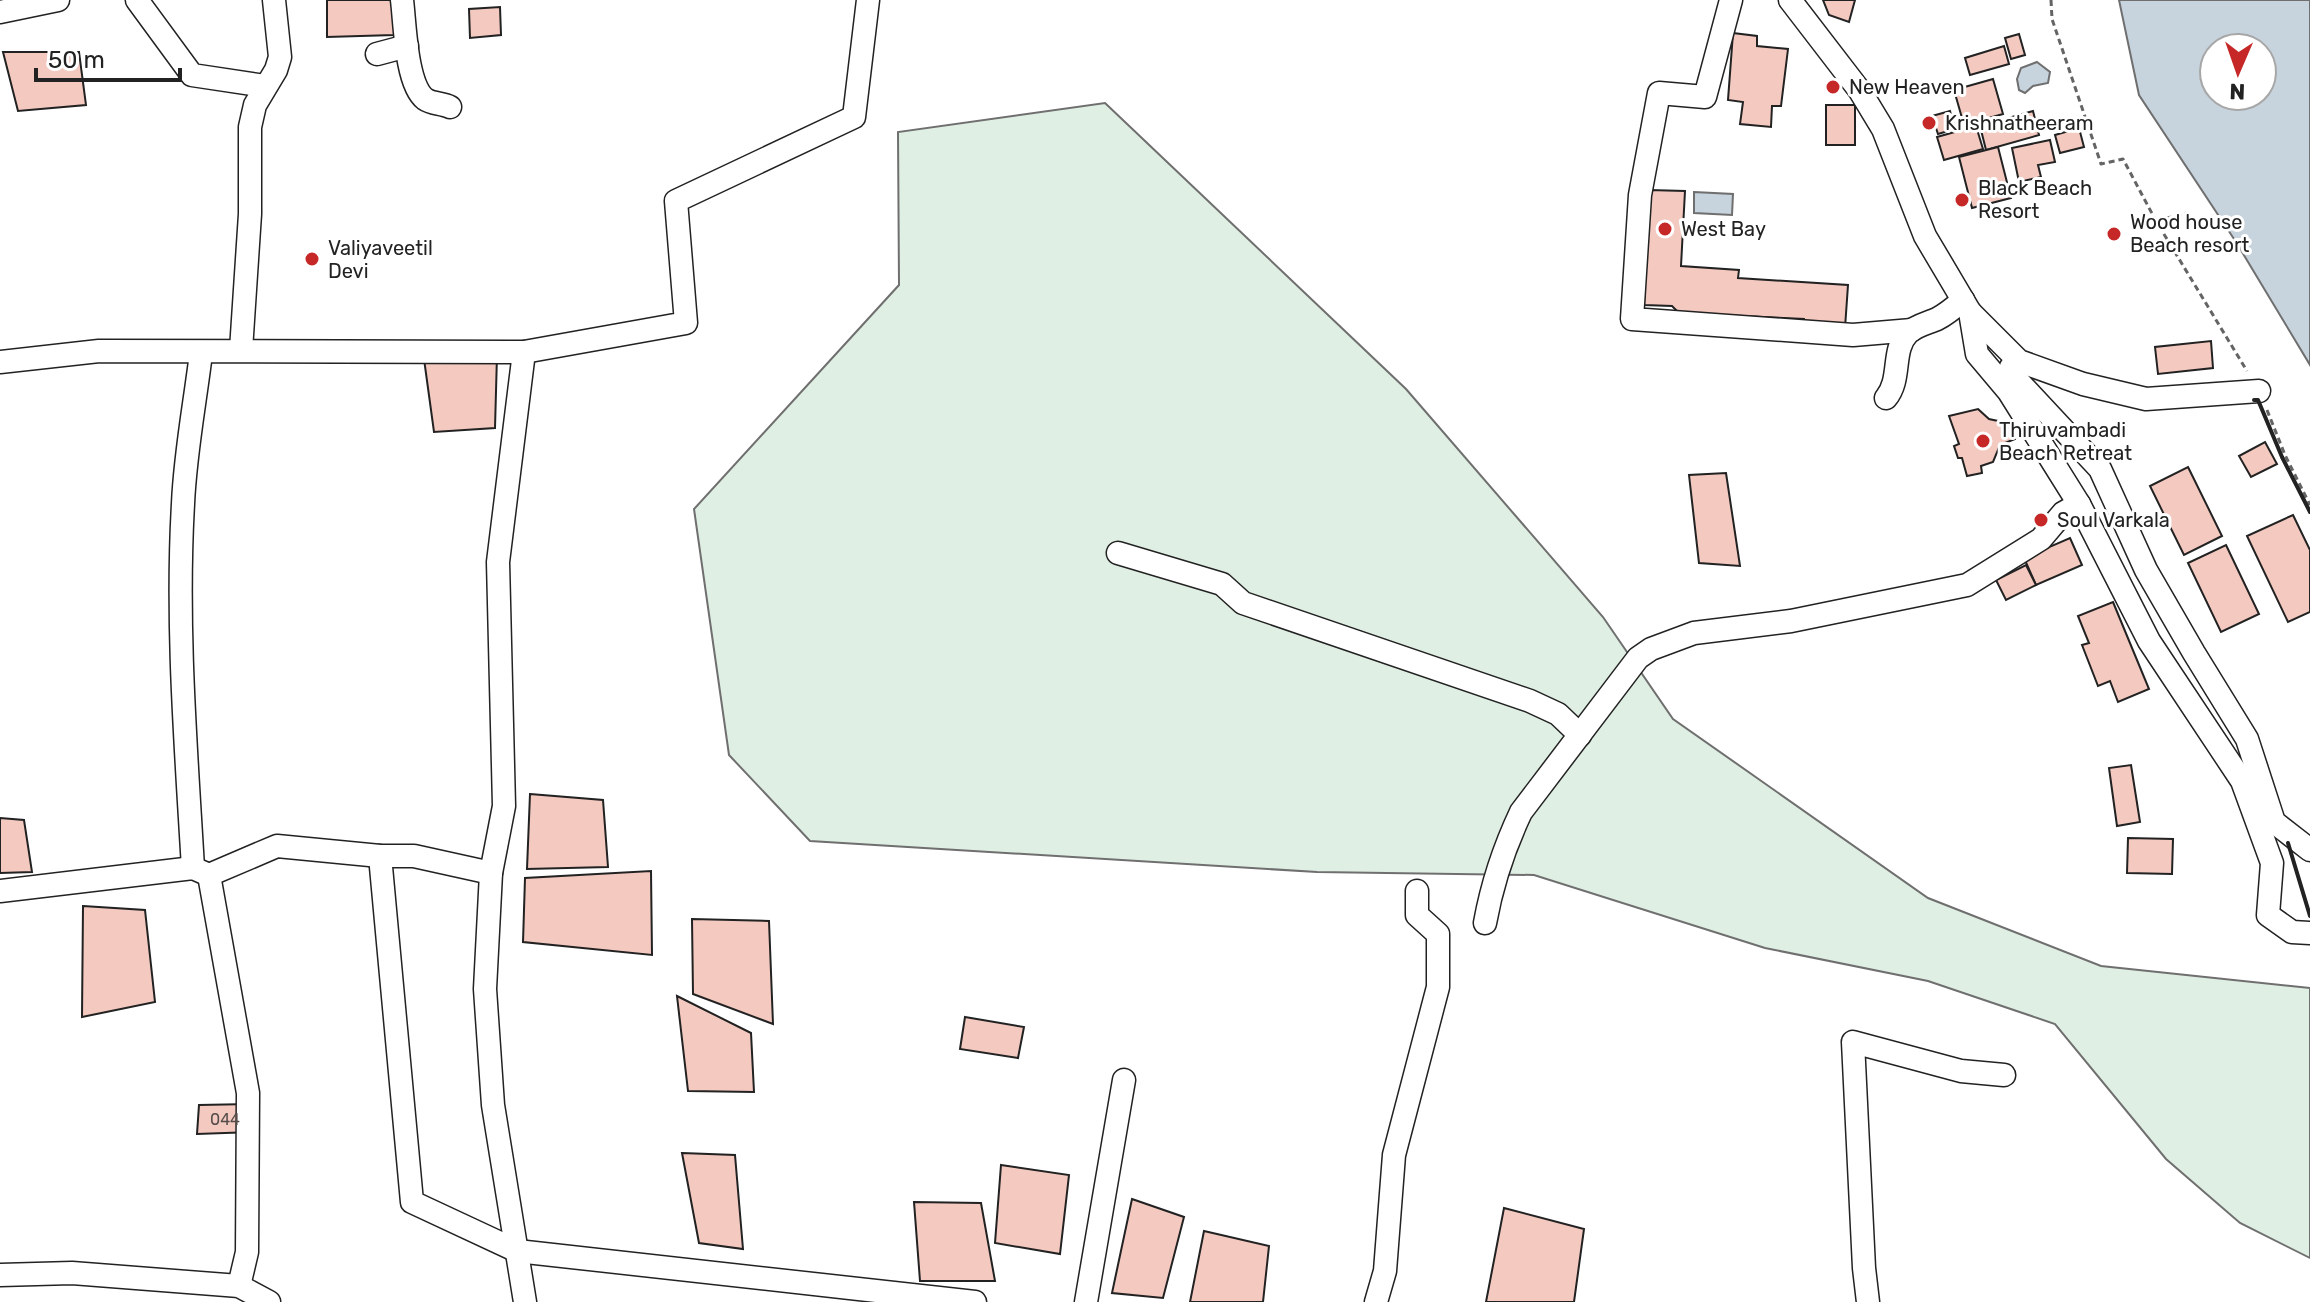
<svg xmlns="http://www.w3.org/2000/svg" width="2310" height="1302" viewBox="0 0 2310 1302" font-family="Rubik,sans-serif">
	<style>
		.green { fill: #e0efe3; stroke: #6f6f6f; stroke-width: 2 }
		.water { fill: #c7d3dd; stroke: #6f6f6f; stroke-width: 2; fill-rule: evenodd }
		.building { fill: #f3c9c0; stroke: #222; stroke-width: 2 }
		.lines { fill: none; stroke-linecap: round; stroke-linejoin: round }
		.minor-casing { stroke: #222; stroke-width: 25 }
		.path { stroke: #646464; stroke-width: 3; stroke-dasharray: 6 4; stroke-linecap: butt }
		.minor { stroke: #fff; stroke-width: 22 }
		.wall { stroke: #222; stroke-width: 4 }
		.poi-dot { fill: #c62828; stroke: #fff; stroke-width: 3 }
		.labels { text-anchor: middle; stroke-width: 6; stroke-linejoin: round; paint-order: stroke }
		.number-label { font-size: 16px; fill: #564c4a }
		.poi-label { font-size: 20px; fill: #222; stroke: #fff; text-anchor: start }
	</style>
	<rect width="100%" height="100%" fill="#fff"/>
	<polygon class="green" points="1105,103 1406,389 1603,617 1673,719 1928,898 2101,966 2310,988 2310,1258 2240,1223 2166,1159 2055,1024 1928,981 1765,948 1534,875 1317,872 810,841 729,755 694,509 899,285 898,132"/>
	<g class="water">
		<path d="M2119 0H2310V365L2236 242 2139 95ZM2214 48H2262V96H2214Z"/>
		<polygon points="2037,62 2050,72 2048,83 2033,86 2025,93 2019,90 2017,79 2021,68"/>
		<polygon points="1694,192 1733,194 1732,215 1694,213"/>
	</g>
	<g class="building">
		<polygon points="327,0 394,0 394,35 327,37"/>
		<polygon points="1823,0 1855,0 1849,22 1829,15"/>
		<polygon points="500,7 501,35 470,38 469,9"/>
		<polygon points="1733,33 1757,36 1757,46 1788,49 1781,106 1772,106 1771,127 1740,124 1743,102 1728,100"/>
		<polygon points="2019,34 2025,55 2011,59 2005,38"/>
		<polygon points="2004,46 2009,64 1970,75 1965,58"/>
		<polygon points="3,52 79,52 86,105 18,111"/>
		<polygon points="1993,79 2003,114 1964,125 1954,90"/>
		<rect x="1826" y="105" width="29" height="40"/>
		<polygon points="1950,111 1955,129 1938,134 1932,116"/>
		<polygon points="2033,111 2039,135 1986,150 1980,126"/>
		<polygon points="1976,126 1983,149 1944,160 1937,137"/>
		<polygon points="2079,128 2084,147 2060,153 2055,135"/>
		<polygon points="2050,140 2055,162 2038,165 2041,177 2019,182 2012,148"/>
		<polygon points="1998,147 2011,198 1972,208 1959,157"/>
		<polygon points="1649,190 1685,191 1681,266 1739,270 1738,278 1848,285 1845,328 1805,327 1804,319 1679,313 1672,306 1644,305"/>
		<polygon points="2211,341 2213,368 2158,374 2155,347"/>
		<polygon points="497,355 495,428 434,432 424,359"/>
		<polygon points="1978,409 1989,419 2017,425 2015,439 2000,445 1993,462 1981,466 1982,473 1967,476 1962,458 1958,458 1954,446 1959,444 1949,416"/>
		<polygon points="2265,442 2277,464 2251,477 2239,456"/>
		<polygon points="2188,467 2222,536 2184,555 2150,486"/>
		<polygon points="1726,473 1740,566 1699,563 1689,475"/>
		<polygon points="2293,515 2310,550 2310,612 2288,622 2247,536"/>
		<polygon points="2070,538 2082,565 2036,585 2024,558"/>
		<polygon points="2226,545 2259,614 2221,632 2188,563"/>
		<polygon points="2026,565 2036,585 2006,600 1996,580"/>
		<polygon points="2113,602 2149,689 2118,702 2110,681 2098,686 2082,645 2089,643 2078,616"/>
		<polygon points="2131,765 2140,822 2117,826 2109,768"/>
		<polygon points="530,794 603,800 608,867 527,869"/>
		<polygon points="0,818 24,820 32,872 0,873"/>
		<polygon points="2128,838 2173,839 2172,874 2127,873"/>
		<polygon points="651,871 652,955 523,942 525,878"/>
		<polygon points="83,906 145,910 155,1002 82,1017"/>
		<polygon points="692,919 769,921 773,1024 693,994"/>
		<polygon points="677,996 751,1033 754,1092 688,1091"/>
		<polygon points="965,1017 1024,1027 1018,1058 960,1049"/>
		<polygon points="250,1104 253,1132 197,1134 199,1105"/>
		<polygon points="682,1153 735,1155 743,1249 699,1243"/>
		<polygon points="1001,1165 1069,1175 1060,1254 995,1243"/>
		<polygon points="1132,1199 1184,1217 1163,1298 1112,1293"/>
		<polygon points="914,1202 981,1203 995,1281 920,1281"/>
		<polygon points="1504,1208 1584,1229 1574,1302 1486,1302"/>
		<polygon points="1204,1231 1269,1246 1263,1302 1190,1302"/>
	</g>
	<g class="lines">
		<defs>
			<g id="minor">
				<polyline points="137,0 192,75 265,86"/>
				<path d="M402 0C405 24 406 84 425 99 432 104 442 103 450 107"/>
				<polyline points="1731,0 1705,97 1659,93 1640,195 1632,319 1853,335 1912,330"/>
				<polyline points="1790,0 1860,91 1883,129 1925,236 1970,312 2019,361 2083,384 2146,399 2259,391"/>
				<polyline points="0,12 58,0"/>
				<polyline points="377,54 407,46"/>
				<polyline points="1970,312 1977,354 2009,392 2079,504 2149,641 2242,781 2272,863 2268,915 2292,932 2310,933"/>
				<polyline points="241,350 250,214 250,127 255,105 276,70 280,57 274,0"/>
				<polyline points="524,352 498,562 504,806 491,873 485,989 493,1105 525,1302"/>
				<polyline points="0,362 99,351 524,352 686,323 676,201 854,117 868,0"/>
				<polyline points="2011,367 2016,379 2100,469 2146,570 2194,653 2247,739 2274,822 2310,850"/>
				<path d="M1886 398C1902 379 1891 350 1908 333 1915 326 1928 323 1937 319 1947 314 1955 307 1963 300"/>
				<polyline points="1118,553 1222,584 1243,603 1530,701 1558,714 1580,735"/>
				<polyline points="380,856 412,1202 517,1251 975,1302"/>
				<path d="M193 868C186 748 176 625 183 504 185 454 195 403 201 353"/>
				<polyline points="209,875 248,1093 247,1252 239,1286"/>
				<polyline points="0,891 193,868 209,875 277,846 380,856 414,856 491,873"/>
				<path d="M1485 923C1492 884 1504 848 1521 812L1638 658 1651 649 1694 633 1791 621 1967 585 2041 539 2063 513 2079 504"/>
				<polyline points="0,1275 72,1273 239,1286 269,1302"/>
				<polyline points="1086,1302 1124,1080"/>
				<polyline points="1376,1302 1385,1271 1394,1155 1438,987 1438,934 1417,915 1417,891"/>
				<polyline points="1868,1302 1864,1268 1853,1042 1961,1071 2004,1075"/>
			</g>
		</defs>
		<use href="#minor" class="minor-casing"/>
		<g class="path">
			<polyline points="2051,0 2052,19 2101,164 2123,159 2156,221 2247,371"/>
			<polyline points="2156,221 2187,213"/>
			<polyline points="2267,410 2285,455 2310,505"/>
		</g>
		<use href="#minor" class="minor"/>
		<g class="wall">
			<polyline points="2254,400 2258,400 2282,457 2310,512"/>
			<polyline points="2288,843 2310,916"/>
		</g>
	</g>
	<g class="poi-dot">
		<circle cx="1833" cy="87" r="8"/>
		<circle cx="1929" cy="123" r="8"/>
		<circle cx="1962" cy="200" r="8"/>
		<circle cx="1665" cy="229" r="8"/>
		<circle cx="2114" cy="234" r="8"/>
		<circle cx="312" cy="259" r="8"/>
		<circle cx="1983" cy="441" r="8"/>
		<circle cx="2041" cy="520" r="8"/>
	</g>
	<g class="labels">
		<g class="number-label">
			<text x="225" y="1125">044</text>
		</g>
		<g class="poi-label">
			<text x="1849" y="94">New Heaven</text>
			<text x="1945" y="130">Krishnatheeram</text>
			<text x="1978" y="195">Black Beach<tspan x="1978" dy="23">Resort</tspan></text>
			<text x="2130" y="229">Wood house<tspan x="2130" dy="23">Beach resort</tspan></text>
			<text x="1681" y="236">West Bay</text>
			<text x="328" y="255">Valiyaveetil<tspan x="328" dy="23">Devi</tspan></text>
			<text x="1999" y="437">Thiruvambadi<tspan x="1999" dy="23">Beach Retreat</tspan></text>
			<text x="2057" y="527">Soul Varkala</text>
		</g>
	</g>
	<g transform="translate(2238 72) rotate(182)"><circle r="38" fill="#ffffff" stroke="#a7a7a7" stroke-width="2"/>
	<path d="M0-6L14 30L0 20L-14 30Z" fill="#c62828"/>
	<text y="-12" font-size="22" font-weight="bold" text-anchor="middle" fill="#222222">N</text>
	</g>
	<path d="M36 68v12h144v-12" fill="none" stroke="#222222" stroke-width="4"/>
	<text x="48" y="68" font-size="24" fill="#222222" stroke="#ffffff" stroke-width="6" paint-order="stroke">50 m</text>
</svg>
